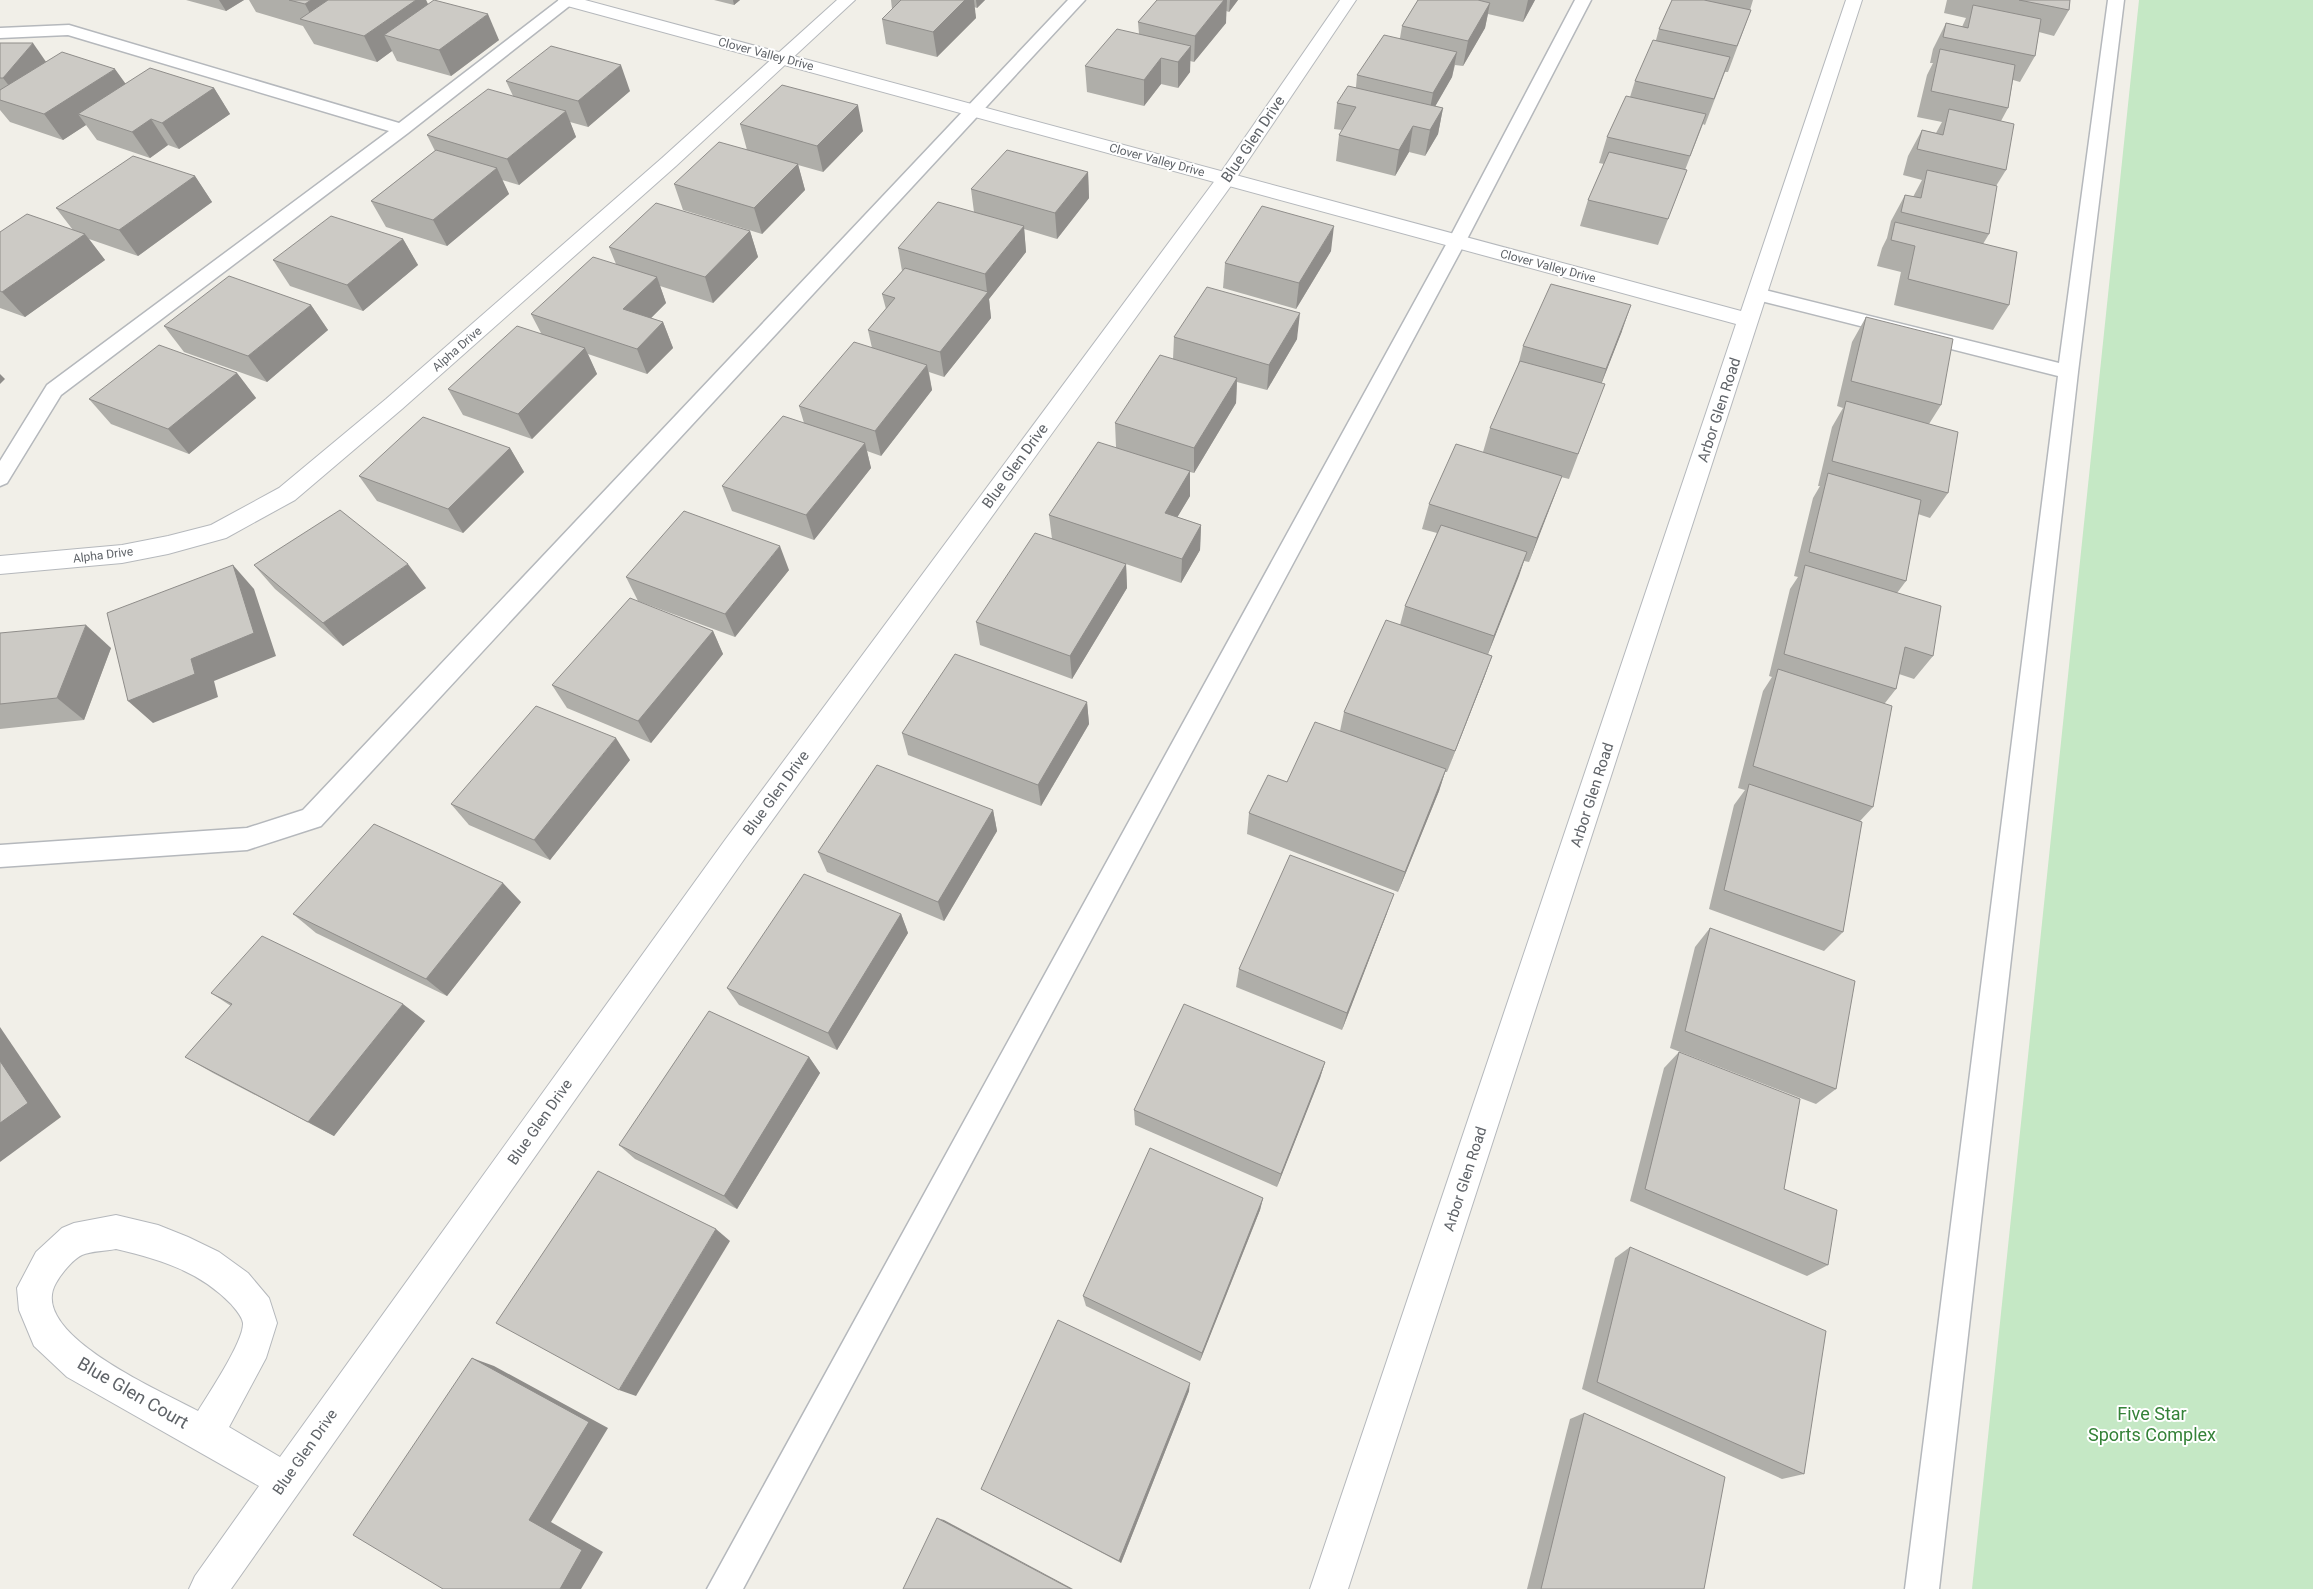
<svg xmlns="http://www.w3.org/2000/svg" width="2313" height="1589" viewBox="0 0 2313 1589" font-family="Roboto,sans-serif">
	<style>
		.green { fill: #c5e8c5 }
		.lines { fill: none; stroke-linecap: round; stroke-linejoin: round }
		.service-casing { stroke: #b5b8bc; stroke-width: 3 }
		.minor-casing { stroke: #b5b8bc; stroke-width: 2 }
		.tertiary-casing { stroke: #b5b8bc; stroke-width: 2 }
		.service { fill: #fff; fill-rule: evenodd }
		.minor { fill: #fff; fill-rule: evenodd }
		.tertiary { fill: #fff; fill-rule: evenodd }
		.wall { fill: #afaea9 }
		.shaded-wall { fill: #8f8d8a }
		.building { fill: #cccac5; stroke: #8f8d8a }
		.labels { text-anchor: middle; stroke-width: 4; stroke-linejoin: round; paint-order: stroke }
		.far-street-label { font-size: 12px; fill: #5f6368; stroke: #fff }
		.street-label { font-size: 15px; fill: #5f6368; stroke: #fff }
		.near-street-label { font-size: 18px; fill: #5f6368; stroke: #fff }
		.near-park-label { font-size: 18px; fill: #348238; stroke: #fff }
	</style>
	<rect width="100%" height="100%" fill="#f1efe8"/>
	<polygon class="green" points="2139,0 2313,0 2313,1589 1972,1589"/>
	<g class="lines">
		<defs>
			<g id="service">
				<polygon points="559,0 577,0 408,133 61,395 7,483 0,486 0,461 47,385 389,131 68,35 0,38 0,28 69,25 399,123"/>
				<polygon points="1068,0 1085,0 321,826 247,850 0,867 0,845 247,828 303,810"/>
				<polygon points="1575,0 1591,0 1466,241 743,1589 707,1589 1448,241"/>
				<polygon points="2108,0 2124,0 2078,372 1939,1589 1905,1589 2058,376 1757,300 1750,298 1748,294 1750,290 1757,288 2059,363"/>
			</g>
			<g id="minor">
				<polygon points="837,0 855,0 676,166 402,409 295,500 226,538 168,554 122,563 0,574 0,556 122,545 168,536 211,525 279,488 386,399 662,158"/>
				<path d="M1340 0H1356L1233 183 745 858 231 1589H189L195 1576 259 1486 67 1377 34 1346 19 1310 17 1288 36 1252 62 1228 74 1223 116 1215 158 1225 188 1237 219 1252 248 1273 269 1298 277 1323 266 1358 229 1427 280 1457 725 840 1219 175ZM116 1249C159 1259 199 1271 231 1304 235 1309 242 1316 243 1323 244 1341 209 1393 198 1411 164 1392 26 1334 56 1283 61 1274 72 1260 82 1255 91 1251 106 1251 116 1249Z"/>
			</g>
			<polygon id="tertiary" points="558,0 585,0 1741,311 1846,0 1862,0 1348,1589 1310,1589 1736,324 560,4"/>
		</defs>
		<use href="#service" class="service-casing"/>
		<use href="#minor" class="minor-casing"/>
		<use href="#tertiary" class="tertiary-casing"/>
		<use href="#service" class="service"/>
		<use href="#minor" class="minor"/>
		<use href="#tertiary" class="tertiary"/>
	</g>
	<g class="wall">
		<polygon points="186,0 244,0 226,11"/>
		<polygon points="249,0 426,0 428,4 499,40 451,76 397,61 392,51 377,62 314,44 303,26 256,12"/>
		<polygon points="714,0 740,0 734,5"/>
		<polygon points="891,0 985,0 977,8 974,7 976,18 937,57 886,44 882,19 892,9"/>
		<polygon points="1157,0 1238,0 1229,12 1226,11 1226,23 1194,62 1190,61 1190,72 1178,88 1161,84 1144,106 1087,92 1085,66 1139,34 1138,22"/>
		<polygon points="1418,0 1535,0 1523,22 1488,14 1485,28 1463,66 1455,65 1452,77 1435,106 1443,108 1438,134 1425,156 1409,152 1395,176 1336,161 1339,135 1342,130 1334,129 1337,103 1356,87 1357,75 1400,38 1402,26"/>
		<polygon points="1672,0 1753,0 1750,10 1751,10 1728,72 1725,72 1705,125 1703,124 1685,170 1687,170 1658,245 1580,226 1588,200 1604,164 1599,163 1607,137 1630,97 1635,81 1656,40 1659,29"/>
		<polygon points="1947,0 2070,0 2069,10 2054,36 2039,32 2035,56 2020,82 2013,80 2008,108 2001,121 2006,170 1996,186 1989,234 1983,244 2009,305 1993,330 1894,305 1901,272 1877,266 1882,248 1887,238 1891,221 1905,195 1913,197 1922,180 1903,175 1908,156 1922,130 1936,133 1942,122 1917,117 1927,75 1933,63 1930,63 1933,49 1946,23 1962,27 1966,18 1944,13"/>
		<polygon points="0,43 46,62 126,84 214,88 230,114 179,149 168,145 150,158 97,140 86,125 63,140 10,122 0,110"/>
		<polygon points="506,81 630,91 588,127 570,122 576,137 519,185 502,180 509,194 447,246 386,227 371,201 435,151 427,135 513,96"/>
		<polygon points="740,124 863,131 823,172 798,165 805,190 762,234 683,210 674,184 747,150"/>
		<polygon points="1088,172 1089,198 1057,239 1024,229 1026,252 989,299 991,318 944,377 929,372 932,390 881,456 867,451 871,468 814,540 732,511 722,486 804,423 799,406 872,348 868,330 886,309 882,294 902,271 898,248 974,212 971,189"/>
		<polygon points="195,176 212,202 138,256 89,239 105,260 25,317 0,308 0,232 73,230 56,208"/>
		<polygon points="750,231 758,257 713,303 660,286 666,303 651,318 663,322 673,348 647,374 588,354 597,374 532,439 463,415 448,389 541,333 531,314 616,264 609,247"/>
		<polygon points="403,239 418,265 363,311 290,286 273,260"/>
		<polygon points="1331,251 1296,309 1223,288 1225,263"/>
		<polygon points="311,305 328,330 267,382 184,352 164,326"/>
		<polygon points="1866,317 1941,405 1929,424 1948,493 1930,518 1918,514 1906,581 1897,593 1933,656 1914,679 1899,674 1896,689 1885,703 1873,807 1860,821 1843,932 1824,951 1709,909 1734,805 1745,790 1738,788 1763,691 1772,677 1769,676 1790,589 1798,577 1794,576 1813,498 1820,486 1818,486 1832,427 1843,408 1837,406 1852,342"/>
		<polygon points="1622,331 1601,384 1595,410 1569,479 1561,477 1529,562 1524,561 1488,654 1492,656 1484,678 1447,772 1445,772 1439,791 1398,892 1247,834 1249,813 1287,782 1340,731 1344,712 1400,625 1405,606 1437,533 1422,529 1429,504 1483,452 1490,428 1517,369 1523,346"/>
		<polygon points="1174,337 1297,339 1267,390 1237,382 1236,403 1194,473 1190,472 1190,496 1177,517 1201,525 1200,550 1181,583 1126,564 1127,588 1072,679 980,645 976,622 1052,539 1049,515 1116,447 1115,423 1173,359"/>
		<polygon points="237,373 256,398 189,454 111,424 89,399"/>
		<polygon points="510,448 524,472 463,533 377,501 359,476"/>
		<polygon points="254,565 426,588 343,646 275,589"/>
		<polygon points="789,570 735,637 638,601 626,577"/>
		<polygon points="713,631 723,654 651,743 567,708 552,685"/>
		<polygon points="0,633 111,648 84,720 0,729"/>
		<polygon points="1087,702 1089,724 1041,806 908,755 902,733"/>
		<polygon points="630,760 550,860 469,825 451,804"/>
		<polygon points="993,810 997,831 944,921 827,872 818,852"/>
		<polygon points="521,902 447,996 316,933 293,914"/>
		<polygon points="1387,913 1342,1030 1236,987 1239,969"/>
		<polygon points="901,914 908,933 837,1050 739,1005 727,988"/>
		<polygon points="1710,928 1836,1089 1816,1104 1670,1048 1695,947"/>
		<polygon points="211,993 425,1021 334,1136 213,1073 185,1057 231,1006"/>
		<polygon points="1679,1052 1784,1189 1828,1265 1807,1276 1630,1201 1664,1068"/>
		<polygon points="809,1057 820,1073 737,1209 635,1159 619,1145"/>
		<polygon points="1325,1062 1320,1078 1277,1187 1135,1125 1134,1110"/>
		<polygon points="1263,1198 1260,1210 1200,1361 1086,1306 1083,1296"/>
		<polygon points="1630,1247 1804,1474 1782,1479 1582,1389 1615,1258"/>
		<polygon points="1189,1391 1121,1563 981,1489"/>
		<polygon points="1584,1413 1704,1589 1527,1589 1570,1419"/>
	</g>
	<g class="shaded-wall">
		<polygon points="219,0 244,0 226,11"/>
		<polygon points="311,0 363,0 315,23 305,4"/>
		<polygon points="416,0 426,0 435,20 384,35 392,51 377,62 364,36"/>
		<polygon points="733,0 740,0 734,5"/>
		<polygon points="965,0 974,0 976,18 937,57 933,32"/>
		<polygon points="976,0 985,0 977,8"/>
		<polygon points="1224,0 1227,0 1226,23 1194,62 1195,36"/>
		<polygon points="1230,0 1238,0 1229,12"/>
		<polygon points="1528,0 1535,0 1523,22"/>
		<polygon points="1490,3 1485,28 1463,66 1468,41"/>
		<polygon points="488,14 499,40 451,76 439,50"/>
		<polygon points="33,43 51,69 23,104 3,78"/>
		<polygon points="1191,46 1190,72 1178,88 1178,62"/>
		<polygon points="1457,52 1452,77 1428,119 1433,93"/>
		<polygon points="1161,58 1161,84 1144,106 1144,80"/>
		<polygon points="621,65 630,91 588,127 578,101"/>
		<polygon points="115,69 133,94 78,114 86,125 63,140 44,114"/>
		<polygon points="214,88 230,114 179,149 162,123"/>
		<polygon points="858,105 863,131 823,172 817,146"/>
		<polygon points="1443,108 1438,134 1425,156 1430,130"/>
		<polygon points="566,111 576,137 519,185 507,159"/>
		<polygon points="151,119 168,145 150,158 132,132"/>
		<polygon points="1413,126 1409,152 1395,176 1399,150"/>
		<polygon points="798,164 805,190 762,234 754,208"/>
		<polygon points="497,168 509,194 447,246 433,220"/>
		<polygon points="1088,172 1089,198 1057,239 1055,213"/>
		<polygon points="195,176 212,202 138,256 119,230"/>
		<polygon points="1024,226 1026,252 989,299 991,318 944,377 940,352 987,292 985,274"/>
		<polygon points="1334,226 1331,251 1296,309 1299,283"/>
		<polygon points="750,231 758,257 713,303 705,277"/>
		<polygon points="85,234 105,260 25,317 2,292"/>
		<polygon points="403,239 418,265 363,311 347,285"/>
		<polygon points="657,277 666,303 634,335 623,309"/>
		<polygon points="311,305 328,330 267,382 248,356"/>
		<polygon points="1631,305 1622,331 1597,395 1606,369"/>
		<polygon points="1300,313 1297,339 1267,390 1269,365"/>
		<polygon points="663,322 673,348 647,374 637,349"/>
		<polygon points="585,348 597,374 532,439 518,414"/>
		<polygon points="927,365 932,390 881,456 875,431"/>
		<polygon points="237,373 256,398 189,454 168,429"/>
		<polygon points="0,374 5,379 0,384"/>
		<polygon points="1237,378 1236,403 1194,473 1194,448"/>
		<polygon points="865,443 871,468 814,540 806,515"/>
		<polygon points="510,448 524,472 463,533 448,509"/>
		<polygon points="1190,471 1190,496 1165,538 1165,513"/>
		<polygon points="1562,476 1553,500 1529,562 1537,538"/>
		<polygon points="1201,525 1200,550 1181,583 1182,559"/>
		<polygon points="780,546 789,570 735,637 725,614"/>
		<polygon points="1527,552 1519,576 1486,659 1494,636"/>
		<polygon points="408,564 426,588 343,646 323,623"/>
		<polygon points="1126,564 1127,588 1072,679 1070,656"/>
		<polygon points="233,565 254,589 276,656 214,681 218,697 153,723 128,701 191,659"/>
		<polygon points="86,625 111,648 84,720 57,698"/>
		<polygon points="713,631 723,654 651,743 638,721"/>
		<polygon points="1492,656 1484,678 1447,772 1455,751"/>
		<polygon points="1087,702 1089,724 1041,806 1038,785"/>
		<polygon points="616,738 630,760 550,860 534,840"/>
		<polygon points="1446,769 1439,791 1398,892 1405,872"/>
		<polygon points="993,810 997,831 944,921 938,902"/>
		<polygon points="503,883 521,902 447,996 426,979"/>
		<polygon points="1394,894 1387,913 1342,1030 1347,1013"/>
		<polygon points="901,914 908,933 837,1050 828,1033"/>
		<polygon points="403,1004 425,1021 334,1136 308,1122"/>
		<polygon points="0,1027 61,1117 0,1162"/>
		<polygon points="809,1057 820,1073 737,1209 724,1196"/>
		<polygon points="1325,1062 1320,1078 1277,1187 1281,1174"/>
		<polygon points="1263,1198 1260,1210 1200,1361 1202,1353"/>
		<polygon points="716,1229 730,1241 636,1396 619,1390"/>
		<polygon points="472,1358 494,1366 608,1428 551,1522 603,1552 581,1589 560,1589 529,1520"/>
		<polygon points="1190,1383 1189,1391 1121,1563 1119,1561"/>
		<polygon points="937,1518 944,1520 1073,1589 1071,1589"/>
	</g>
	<g class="building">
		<polygon points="289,0 311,0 305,4"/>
		<polygon points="328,0 416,0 364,36 300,19"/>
		<polygon points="434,0 488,14 439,50 384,35"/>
		<polygon points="901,0 965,0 933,32 882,19"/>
		<polygon points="1157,0 1224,0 1195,36 1138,22"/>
		<polygon points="1418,0 1478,0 1490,3 1468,41 1402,26"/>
		<polygon points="1672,0 1704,0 1751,10 1737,46 1659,29"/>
		<polygon points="2019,0 2070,0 2069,10"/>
		<polygon points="1973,5 2041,19 2035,56 1943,37 1946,23 1968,28"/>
		<polygon points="1117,29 1191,46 1178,62 1161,58 1144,80 1085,66"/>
		<polygon points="1384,35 1457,52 1433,93 1357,75"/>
		<polygon points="1653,40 1730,57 1714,99 1635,81"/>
		<polygon points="0,43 33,43 3,78 0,78"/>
		<polygon points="551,46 621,65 578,101 506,81"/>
		<polygon points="1940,49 2015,65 2008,108 1931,91"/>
		<polygon points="62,52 115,69 44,114 0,100 0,90"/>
		<polygon points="150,68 214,88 162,123 151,119 132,132 78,114"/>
		<polygon points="782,85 858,105 817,146 740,124"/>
		<polygon points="1348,86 1443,108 1430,130 1413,126 1399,150 1339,135 1356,107 1337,103"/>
		<polygon points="488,89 566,111 507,159 427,135"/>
		<polygon points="1626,96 1706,114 1690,156 1607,137"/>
		<polygon points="1949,109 2014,124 2006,170 1917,149 1922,130 1943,135"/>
		<polygon points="719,142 798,164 754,208 674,184"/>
		<polygon points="436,150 497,168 433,220 371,201"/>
		<polygon points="1007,150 1088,172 1055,213 971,189"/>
		<polygon points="1609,152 1687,170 1668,219 1588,200"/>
		<polygon points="133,156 195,176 119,230 56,208"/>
		<polygon points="1927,170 1997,186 1989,234 1901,212 1905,195 1921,198"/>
		<polygon points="938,202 1024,226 985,274 898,248"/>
		<polygon points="656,203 750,231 705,277 609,247"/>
		<polygon points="1262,206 1334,226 1299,283 1225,263"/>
		<polygon points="27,214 85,234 2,292 0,291 0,232"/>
		<polygon points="331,216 403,239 347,285 273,260"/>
		<polygon points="1895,222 2017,252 2009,305 1908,279 1915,246 1891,240"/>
		<polygon points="593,257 657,277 623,309 663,322 637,349 531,314"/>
		<polygon points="905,268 988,292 940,352 868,330 895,298 882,294"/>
		<polygon points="229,276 311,305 248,356 164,326"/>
		<polygon points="1551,284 1631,305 1606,369 1523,346"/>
		<polygon points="1207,287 1300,313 1269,365 1174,337"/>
		<polygon points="1866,317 1953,339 1941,405 1851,381"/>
		<polygon points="517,326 585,348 518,414 448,389"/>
		<polygon points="854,342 927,365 875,431 799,406"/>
		<polygon points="159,345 237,373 168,429 89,399"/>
		<polygon points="1160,355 1237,378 1194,448 1115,423"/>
		<polygon points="1520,361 1605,384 1578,454 1490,428"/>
		<polygon points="1846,401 1958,432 1948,493 1832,461"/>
		<polygon points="783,416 865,443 806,515 722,486"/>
		<polygon points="423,417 510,448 448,509 359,476"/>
		<polygon points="1098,442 1190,471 1165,513 1201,525 1182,559 1049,515"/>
		<polygon points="1456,444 1562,476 1537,538 1429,504"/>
		<polygon points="1828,473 1921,500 1906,581 1809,552"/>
		<polygon points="340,510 408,564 323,623 254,565"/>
		<polygon points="684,511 780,546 725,614 626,577"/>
		<polygon points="1441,525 1527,552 1494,636 1405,606"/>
		<polygon points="1035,533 1126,564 1070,656 976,622"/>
		<polygon points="233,565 254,633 191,659 195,674 128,701 107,613"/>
		<polygon points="1805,565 1941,606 1933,656 1905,647 1896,689 1784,654"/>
		<polygon points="630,598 713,631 638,721 552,685"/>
		<polygon points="1386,620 1492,656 1455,751 1344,712"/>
		<polygon points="86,625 57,698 0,704 0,633"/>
		<polygon points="955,654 1087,702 1038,785 902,733"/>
		<polygon points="1778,669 1892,706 1873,807 1753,766"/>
		<polygon points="536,706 616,738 534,840 451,804"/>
		<polygon points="1315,722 1446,769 1405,872 1249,813 1268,775 1287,782"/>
		<polygon points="877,765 993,810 938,902 818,852"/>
		<polygon points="1749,784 1862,822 1843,932 1724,890"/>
		<polygon points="374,824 503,883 426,979 293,914"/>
		<polygon points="1290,855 1394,894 1347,1013 1239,969"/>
		<polygon points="804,874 901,914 828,1033 727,988"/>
		<polygon points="1710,928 1855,981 1836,1089 1685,1031"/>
		<polygon points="262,936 403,1004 308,1122 185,1057 232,1004 211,993"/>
		<polygon points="1184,1004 1325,1062 1281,1174 1134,1110"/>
		<polygon points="709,1011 809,1057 724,1196 619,1145"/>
		<polygon points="1679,1052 1800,1099 1784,1189 1837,1210 1828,1265 1645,1189"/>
		<polygon points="0,1061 28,1103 0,1123"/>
		<polygon points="1150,1148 1263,1198 1202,1353 1083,1296"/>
		<polygon points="598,1171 716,1229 619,1390 496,1323"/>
		<polygon points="1630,1247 1826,1331 1804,1474 1597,1382"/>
		<polygon points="1058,1320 1190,1383 1119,1561 981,1489"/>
		<polygon points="472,1358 589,1422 529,1520 582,1550 560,1589 443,1589 353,1535"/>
		<polygon points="1584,1413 1725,1477 1704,1589 1541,1589"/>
		<polygon points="937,1518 1071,1589 903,1589"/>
	</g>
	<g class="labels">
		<g class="far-street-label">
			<text transform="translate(766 54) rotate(15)" y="4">Clover Valley Drive</text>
			<text transform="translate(1157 160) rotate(15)" y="4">Clover Valley Drive</text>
			<text transform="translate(1548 266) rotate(15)" y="4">Clover Valley Drive</text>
			<text transform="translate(457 349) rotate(-41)" y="4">Alpha Drive</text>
			<text transform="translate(103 555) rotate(-7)" y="4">Alpha Drive</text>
		</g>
		<g class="street-label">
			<text transform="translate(1253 139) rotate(-56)" y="5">Blue Glen Drive</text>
			<text transform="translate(1719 410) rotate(-72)" y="5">Arbor Glen Road</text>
			<text transform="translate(1015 466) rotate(-54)" y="5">Blue Glen Drive</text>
			<text transform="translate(776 793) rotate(-54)" y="5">Blue Glen Drive</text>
			<text transform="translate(1592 795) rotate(-72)" y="5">Arbor Glen Road</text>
			<text transform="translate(540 1122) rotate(-55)" y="5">Blue Glen Drive</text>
			<text transform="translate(1465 1179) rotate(-72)" y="5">Arbor Glen Road</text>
			<text transform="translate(305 1452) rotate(-55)" y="5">Blue Glen Drive</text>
		</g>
		<g class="near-street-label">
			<text transform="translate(133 1393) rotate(30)" y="6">Blue Glen Court</text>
		</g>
		<g class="near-park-label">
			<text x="2152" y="1420">Five Star<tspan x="2152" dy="21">Sports Complex</tspan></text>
		</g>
	</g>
</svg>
